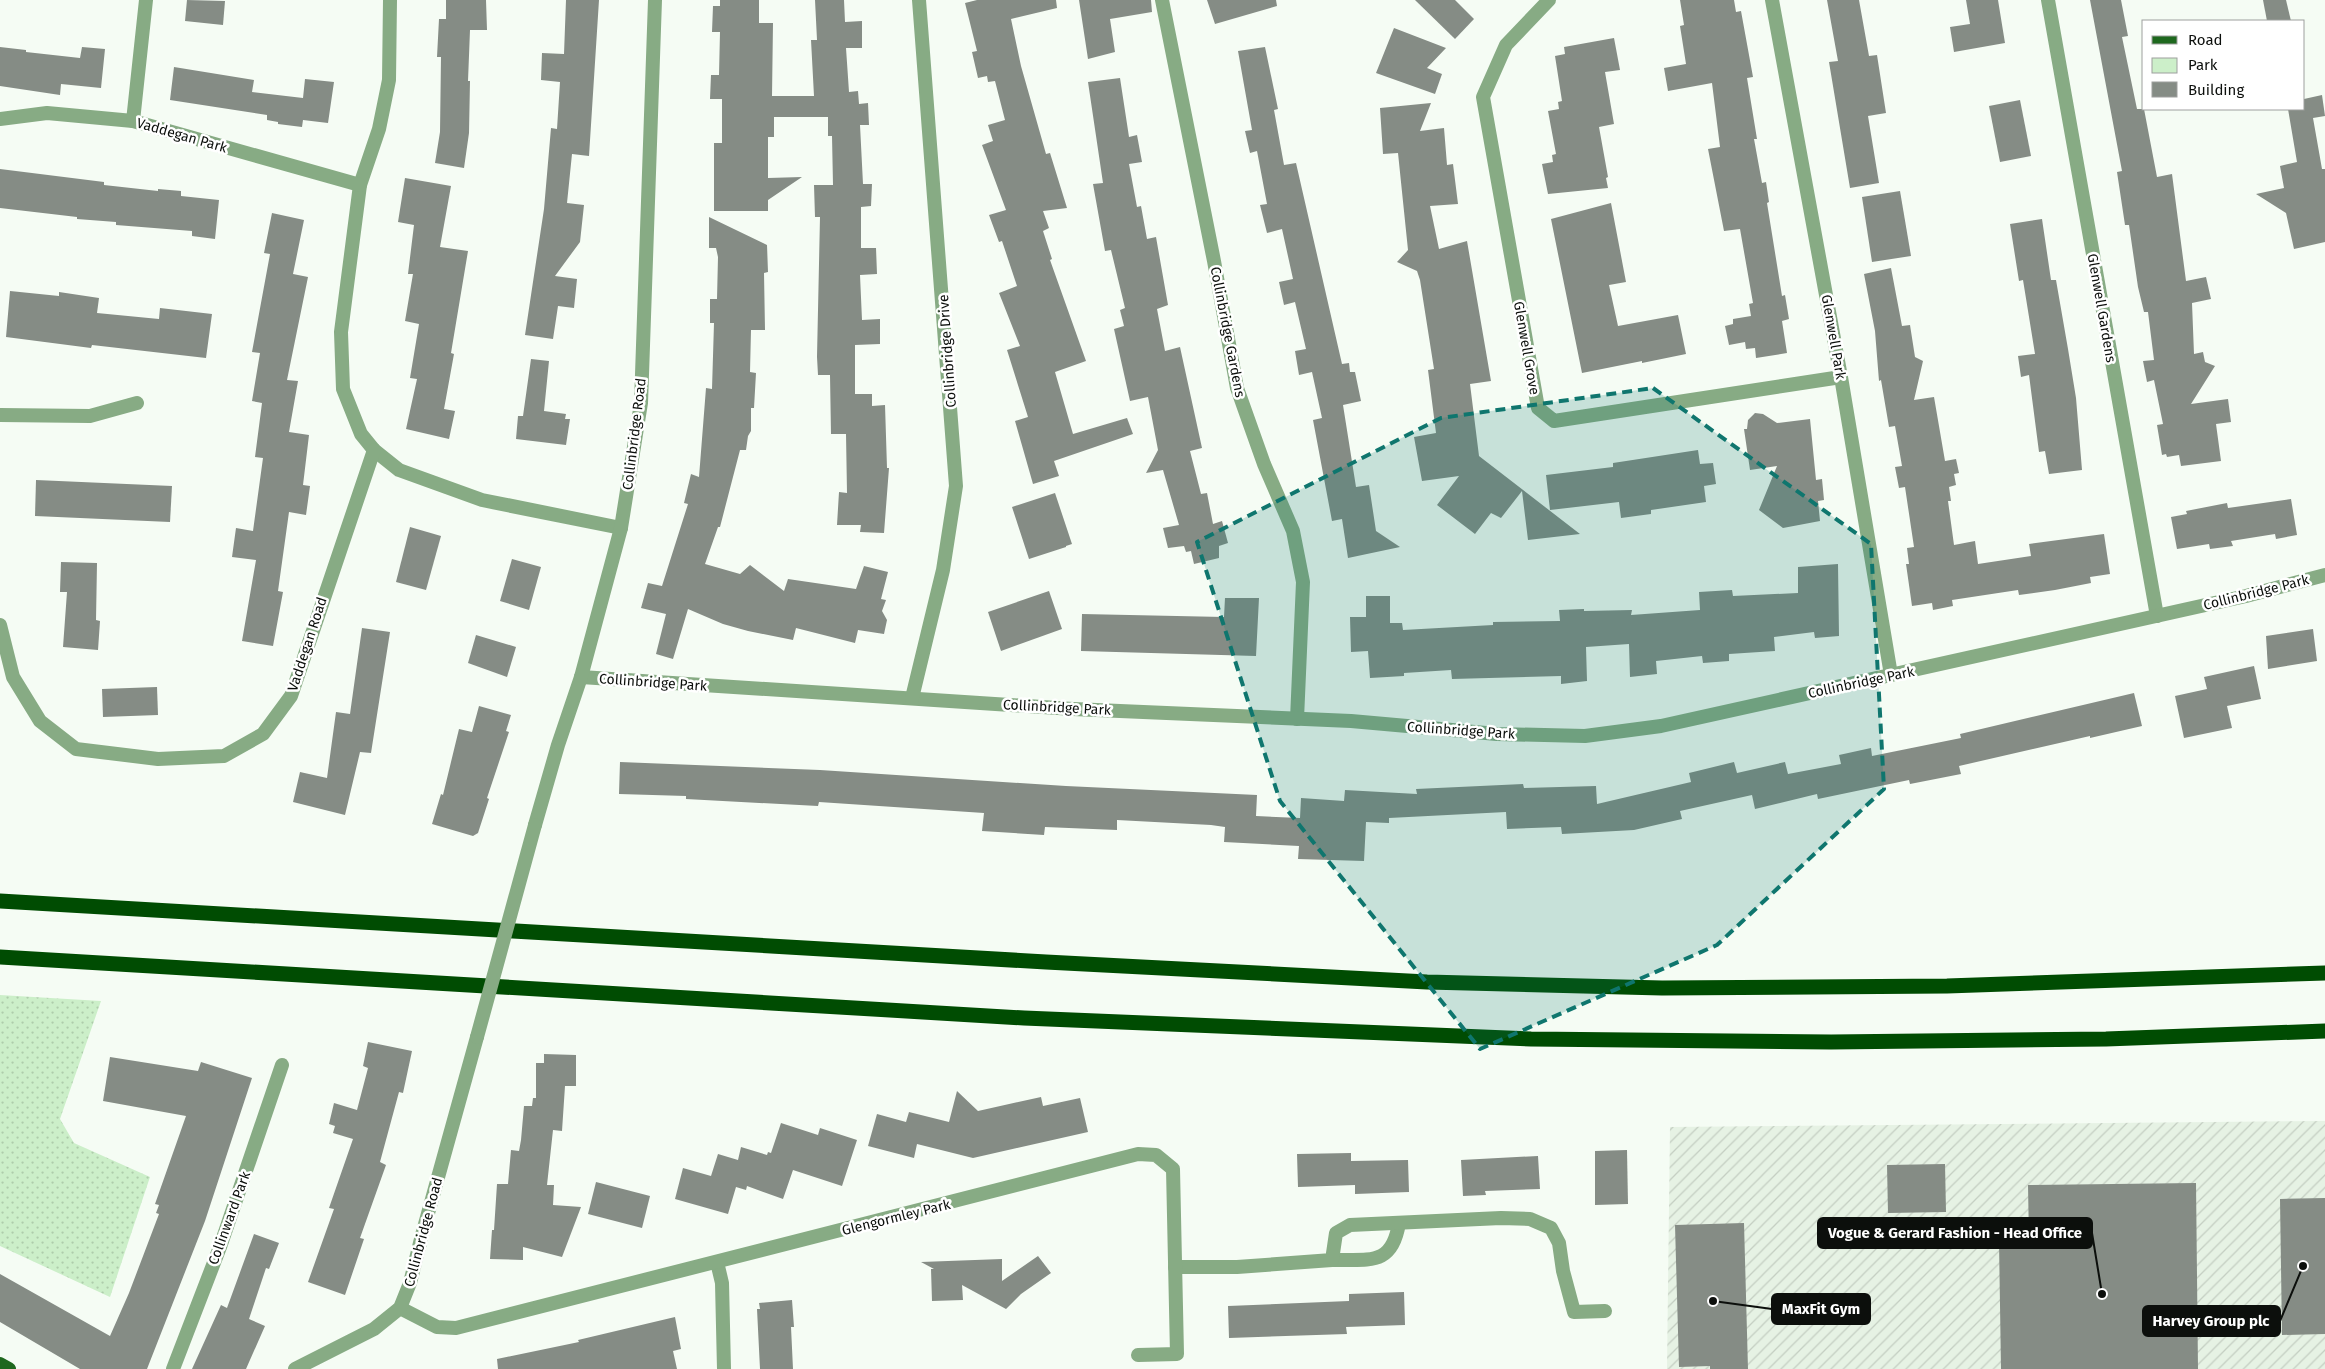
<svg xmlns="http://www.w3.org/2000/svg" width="2325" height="1369" viewBox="0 0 2325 1369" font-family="'Fira Sans',sans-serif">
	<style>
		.industrial { fill: url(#industrial-furrows) }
		.green { fill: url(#green-dots) }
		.building { fill: #858c85 }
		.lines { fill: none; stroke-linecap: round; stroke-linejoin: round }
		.minor { stroke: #87ab84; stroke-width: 14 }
		.primary { stroke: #1e681e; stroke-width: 14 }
		.motorway { stroke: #004c02; stroke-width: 15 }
		.minor-bridge { stroke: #87ab84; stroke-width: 14 }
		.marked { fill: #0f766e; fill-opacity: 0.2; stroke: #0f766e; stroke-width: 4; stroke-dasharray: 10 6; stroke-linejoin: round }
		.labels { text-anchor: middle; stroke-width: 5; stroke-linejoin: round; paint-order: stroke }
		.street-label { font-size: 14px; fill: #0c0f0c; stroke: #fff }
		.leader { fill: none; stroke: #0c0f0c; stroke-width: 2 }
		.callout-dot { fill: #0c0f0c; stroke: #fff; stroke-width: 2 }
		.callout { fill: #0c0f0c; stroke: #0c0f0c; stroke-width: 2 }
		.callout-label { font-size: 15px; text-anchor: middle; font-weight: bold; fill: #fff }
	</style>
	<defs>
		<pattern id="industrial-furrows" width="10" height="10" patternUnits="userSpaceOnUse" patternTransform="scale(1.25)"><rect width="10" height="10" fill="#e6f2e4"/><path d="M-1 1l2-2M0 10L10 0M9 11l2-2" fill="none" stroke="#c4cec2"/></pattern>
		<pattern id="green-dots" width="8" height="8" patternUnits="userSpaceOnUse" patternTransform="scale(1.25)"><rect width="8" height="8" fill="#ccefc9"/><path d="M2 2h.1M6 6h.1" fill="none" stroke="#aeccab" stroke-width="1.8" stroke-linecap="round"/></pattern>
	</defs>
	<rect width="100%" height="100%" fill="#f5fcf4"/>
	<polygon class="industrial" points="2325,1121 2325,1369 1667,1369 1670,1127"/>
	<polygon class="green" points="0,995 101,1001 60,1119 74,1143 150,1177 110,1297 0,1246"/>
	<g class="building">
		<polygon points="187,0 225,1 223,25 185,21"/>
		<polygon points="446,0 486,0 487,30 470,30 468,81 470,81 469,133 464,168 435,163 440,132 441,57 437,57 439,19 446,19"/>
		<polygon points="566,0 599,0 589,156 572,154 567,203 584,205 580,242 555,276 577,279 574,308 558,306 553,339 525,335 544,209 551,128 557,129 560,82 541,80 542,53 564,54"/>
		<polygon points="720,0 759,0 759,23 773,23 772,96 814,96 811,40 817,40 815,0 844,0 845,22 862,21 862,48 846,48 849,92 858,91 859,104 868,103 869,125 860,125 863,184 872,184 871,206 861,207 861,248 876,248 877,274 860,275 862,320 880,319 880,344 855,345 855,394 872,394 872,406 885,405 887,468 889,468 884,533 860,532 861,525 837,525 839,492 847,493 846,434 831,434 830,375 818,375 817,357 820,217 815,217 814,185 833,185 832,136 828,136 828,117 774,117 774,137 768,137 768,178 802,177 768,200 768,211 714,211 714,143 722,143 722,99 710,99 711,75 719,75 720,32 712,32 713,6 720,6"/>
		<polygon points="977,0 1056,0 1057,8 1011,19 1021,66 1046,154 1050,153 1067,208 1043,211 1049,228 1043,231 1052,259 1050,260 1086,361 1055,372 1073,434 1127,418 1133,434 1054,461 1059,476 1033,484 1015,421 1028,417 1007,350 1020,346 999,293 1017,286 1002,241 999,242 989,215 1006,210 982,145 993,141 988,125 1005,120 995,81 988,82 987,76 978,78 972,52 977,51 965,3"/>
		<polygon points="1079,0 1151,0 1152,12 1110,19 1115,52 1088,59"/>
		<polygon points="1207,0 1276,0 1277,6 1215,24"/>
		<polygon points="1415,0 1455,0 1474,19 1455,39"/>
		<polygon points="1680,0 1734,0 1736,12 1741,11 1753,77 1747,78 1757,139 1754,139 1762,183 1766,182 1769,202 1767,203 1782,296 1785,295 1789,319 1782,321 1787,353 1756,358 1755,348 1746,349 1745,342 1729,345 1725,326 1733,324 1733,319 1751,316 1749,304 1753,303 1740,229 1724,231 1708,149 1720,147 1712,83 1668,91 1664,68 1686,64 1680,26 1684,25"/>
		<polygon points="1827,0 1859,0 1869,56 1877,55 1886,113 1868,116 1879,183 1850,188 1829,62 1838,61"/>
		<polygon points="1966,0 1998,0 2005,43 1954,52 1950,27 1970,24"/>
		<polygon points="2090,0 2121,0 2128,36 2122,37 2137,109 2144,109 2157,177 2172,174 2186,281 2206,277 2211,299 2192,303 2194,354 2203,352 2205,362 2215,366 2191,404 2228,399 2231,422 2216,424 2221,461 2181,466 2179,455 2167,457 2166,454 2162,455 2157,425 2163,424 2154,380 2147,382 2143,361 2154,360 2148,312 2144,312 2138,287 2129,225 2125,225 2117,172 2122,171"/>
		<polygon points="2263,0 2286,0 2291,21 2267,21"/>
		<polygon points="1394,28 1446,48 1427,68 1442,74 1435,94 1376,73"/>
		<polygon points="1614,38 1620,70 1605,72 1614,124 1599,127 1608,177 1606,178 1608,188 1548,194 1542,164 1553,162 1552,155 1556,154 1548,111 1559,109 1558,102 1562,101 1555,56 1565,54 1564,47"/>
		<polygon points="0,47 26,50 26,52 80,58 82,47 105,49 101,88 61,84 60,95 0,86"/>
		<polygon points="1265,47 1278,109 1274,110 1284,165 1296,163 1342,364 1349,363 1350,372 1355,372 1361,401 1343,405 1356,487 1369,485 1376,531 1400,547 1348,558 1342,519 1332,521 1313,420 1322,418 1312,372 1299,375 1295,351 1306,349 1295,302 1284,305 1279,282 1293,279 1282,229 1267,233 1260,205 1267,204 1257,151 1250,153 1245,131 1252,130 1238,51"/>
		<polygon points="174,67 254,80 252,92 303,98 305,79 334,82 328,123 303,120 302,127 278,124 278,122 267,120 267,115 170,100"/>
		<polygon points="1120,78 1129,137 1137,135 1142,162 1129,164 1137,207 1141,206 1147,239 1156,237 1168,305 1157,309 1165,351 1180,347 1202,448 1190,451 1201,494 1207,493 1213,524 1222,521 1228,543 1219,546 1219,558 1194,564 1191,551 1186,552 1184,546 1168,548 1163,528 1179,525 1163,470 1146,473 1158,450 1148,397 1130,401 1114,329 1124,326 1120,310 1125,308 1111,250 1105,251 1093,184 1103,183 1088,82"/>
		<polygon points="2322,95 2325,116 2313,118 2322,169 2325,169 2325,242 2294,249 2286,213 2256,194 2284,188 2280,166 2297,162 2288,109 2304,109 2304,99"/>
		<polygon points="2020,100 2031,156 2000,162 1989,106"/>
		<polygon points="1431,103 1420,131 1444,128 1447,165 1453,164 1458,204 1430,206 1439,249 1467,241 1491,381 1470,384 1479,456 1580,534 1528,540 1522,491 1501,518 1491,513 1475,534 1437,505 1459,476 1422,481 1414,437 1436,433 1428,370 1434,369 1420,280 1417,271 1397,262 1408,250 1398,153 1383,154 1380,108"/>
		<polygon points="0,169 104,182 104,185 158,191 158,189 181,191 181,196 219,200 215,239 192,236 192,231 116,225 116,222 77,219 77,217 0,208"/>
		<polygon points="405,178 451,186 440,247 468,251 451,353 454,354 444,409 455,411 449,439 406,429 417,379 410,378 419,324 405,321 413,274 408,274 414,225 398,222"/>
		<polygon points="1900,191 1911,256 1872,262 1862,197"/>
		<polygon points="1611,203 1626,282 1609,285 1618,326 1678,315 1686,354 1642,363 1642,361 1582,373 1551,219"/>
		<polygon points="272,213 304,220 293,274 308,277 287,380 298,381 289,432 309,435 303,485 310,486 306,515 289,512 278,591 283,592 273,646 242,641 256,560 232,557 236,528 253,531 263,458 255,457 262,403 252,401 260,353 252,352 270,254 264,253"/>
		<polygon points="709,217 767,245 768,272 764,273 765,330 751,330 750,372 756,373 754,408 751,408 751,431 748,436 746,450 740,450 720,527 718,527 705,564 740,574 750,565 784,591 788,579 856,589 864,566 888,572 881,599 886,600 882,611 887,620 884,634 858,630 855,643 796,628 793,640 748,631 723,624 688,609 673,659 656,654 666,614 641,608 648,583 662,586 688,504 684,503 691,474 699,477 706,388 712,389 714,323 710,323 710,299 717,299 718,257 716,248 709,248"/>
		<polygon points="2042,219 2051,280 2056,280 2068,349 2076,398 2082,470 2049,474 2045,451 2039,452 2029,375 2021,377 2018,356 2035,354 2023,280 2019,281 2010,224"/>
		<polygon points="1891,268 1902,326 1910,325 1915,357 1923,361 1914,400 1934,397 1945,461 1956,459 1959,473 1954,474 1956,485 1949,487 1951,501 1948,501 1954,545 1975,541 1978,564 2031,556 2029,544 2104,534 2110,574 2090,577 2091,583 2055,590 2019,595 2018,590 1952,600 1953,606 1933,610 1932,603 1912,606 1906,564 1909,564 1907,548 1914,547 1905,487 1899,488 1895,467 1902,466 1895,426 1889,427 1881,380 1879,381 1875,331 1864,274"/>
		<polygon points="10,291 59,296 59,292 99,298 97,313 159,319 160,308 212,314 206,358 92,345 91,348 6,337"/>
		<polygon points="531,359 549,361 544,411 566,414 565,419 570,419 566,445 516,439 518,416 523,416"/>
		<polygon points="1755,413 1763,414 1777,423 1810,419 1816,480 1822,479 1824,500 1818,501 1820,521 1783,528 1759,510 1777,466 1750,470 1744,429 1747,429 1748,420"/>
		<polygon points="1698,450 1700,464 1713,463 1716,484 1704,486 1706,502 1651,510 1651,514 1621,518 1619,502 1550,510 1546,475 1613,467 1613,463"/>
		<polygon points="36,480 172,486 170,522 35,516"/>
		<polygon points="1055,493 1072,544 1066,546 1066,547 1029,559 1012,507"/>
		<polygon points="2291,499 2297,535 2276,539 2275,534 2231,541 2233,546 2210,549 2209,544 2177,549 2171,517 2187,514 2186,511 2227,503 2228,508"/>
		<polygon points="410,527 441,536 426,590 396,582"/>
		<polygon points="512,559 541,567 529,610 500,601"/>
		<polygon points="61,562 97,563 96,620 100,621 98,650 63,647 67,592 60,592"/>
		<polygon points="1838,564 1839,636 1815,638 1814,632 1774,637 1775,651 1729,654 1729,661 1703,663 1702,656 1656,661 1657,674 1630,677 1629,644 1586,647 1587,681 1561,684 1561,676 1452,679 1451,670 1404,673 1404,676 1370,678 1368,651 1351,652 1350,617 1366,617 1366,596 1390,596 1390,623 1402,623 1403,630 1493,625 1493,622 1560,621 1559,610 1584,609 1584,611 1632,610 1631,615 1700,610 1699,592 1732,590 1733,596 1798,593 1798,567"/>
		<polygon points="1049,591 1062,629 1001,651 988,612"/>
		<polygon points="1225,598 1259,598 1256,656 1081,651 1082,614 1224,617"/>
		<polygon points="362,628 390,632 371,753 360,752 345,815 293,802 300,772 327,778 336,712 350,714"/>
		<polygon points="2313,629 2317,661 2268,669 2266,636"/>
		<polygon points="476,635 516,647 507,677 468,663"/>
		<polygon points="2254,666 2261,699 2227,706 2232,728 2184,738 2175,696 2207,689 2204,677"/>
		<polygon points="157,687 158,715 103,717 102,689"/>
		<polygon points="2134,693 2142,726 2090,738 2090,736 1959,766 1961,774 1910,784 1909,780 1818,799 1817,794 1755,809 1752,795 1680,811 1682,819 1634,830 1562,834 1561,827 1507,829 1506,812 1389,818 1389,823 1366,822 1364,861 1298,859 1299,846 1224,842 1225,827 1211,825 1117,820 1117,830 1045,827 1044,835 982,831 984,813 819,802 818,806 686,799 686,796 619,794 620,762 820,770 1066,786 1257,795 1256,816 1300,818 1301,798 1344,801 1345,790 1417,794 1416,789 1523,784 1524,788 1596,786 1597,804 1691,782 1689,773 1734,762 1737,773 1785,762 1788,774 1841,764 1839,755 1871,748 1872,756 1961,738 1960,734"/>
		<polygon points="479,706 511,715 506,731 509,732 487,798 489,799 478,833 473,836 432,824 441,794 443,795 459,729 472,732"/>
		<polygon points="368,1042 412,1051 403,1093 399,1092 380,1162 386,1165 360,1238 364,1239 345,1295 308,1282 334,1209 329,1208 353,1139 333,1133 335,1126 329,1124 334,1103 357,1110 368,1068 363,1066"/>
		<polygon points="544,1054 576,1055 576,1086 565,1086 562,1131 553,1130 547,1185 554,1185 553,1205 581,1207 562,1257 523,1247 523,1260 490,1259 492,1230 494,1230 497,1184 508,1184 511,1150 519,1151 521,1140 524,1106 532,1106 533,1098 536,1098 536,1063 544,1063"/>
		<polygon points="110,1057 198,1071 201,1062 252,1078 205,1221 147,1369 80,1369 0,1322 0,1274 110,1336 129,1293 159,1214 156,1213 159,1205 155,1204 186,1116 103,1101"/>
		<polygon points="957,1091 978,1111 1041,1097 1043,1106 1080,1098 1088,1132 973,1158 917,1144 914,1158 868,1146 877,1114 906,1122 909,1112 949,1122"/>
		<polygon points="781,1123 818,1135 820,1128 857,1140 842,1186 793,1170 783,1199 747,1186 746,1190 736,1187 728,1214 675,1199 683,1168 711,1176 718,1154 738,1160 741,1147 767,1155 768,1152 771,1153"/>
		<polygon points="1627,1150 1628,1204 1595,1205 1595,1151"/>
		<polygon points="1351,1153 1351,1161 1408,1160 1409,1192 1355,1194 1355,1185 1298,1187 1297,1154"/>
		<polygon points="1538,1156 1540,1189 1485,1191 1486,1195 1463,1196 1461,1160"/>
		<polygon points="1945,1164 1946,1212 1888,1213 1887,1165"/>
		<polygon points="596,1182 650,1196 642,1228 588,1214"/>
		<polygon points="2196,1183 2198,1369 2001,1369 1999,1241 2029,1241 2028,1185"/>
		<polygon points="2325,1198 2325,1334 2282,1335 2280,1199"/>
		<polygon points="1744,1223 1748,1369 1710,1369 1710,1366 1679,1367 1675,1225"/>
		<polygon points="254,1234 279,1243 269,1269 266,1268 249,1319 265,1326 246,1369 192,1369 221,1305 227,1308"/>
		<polygon points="1038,1256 1051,1273 1021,1294 1006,1309 962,1285 963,1300 932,1301 931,1269 934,1269 921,1262 1002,1259 1002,1281"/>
		<polygon points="1404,1292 1405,1325 1346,1327 1347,1334 1229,1338 1228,1306 1349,1301 1349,1294"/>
		<polygon points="792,1300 794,1327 791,1327 793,1369 760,1369 757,1309 760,1309 759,1303"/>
		<polygon points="675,1317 681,1349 673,1351 677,1369 498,1369 497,1359 579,1342 578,1340"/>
	</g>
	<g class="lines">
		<g class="minor">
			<polyline points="390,0 389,80 379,129 360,185 341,332 343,389 361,434 374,450 399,470 482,500 621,528"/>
			<polyline points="1162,0 1214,261 1237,388 1264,464 1293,531 1303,582 1297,719"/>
			<polyline points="1549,0 1506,45 1483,97 1538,408 1554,421 1841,377"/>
			<polyline points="1772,0 1841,377 1891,675"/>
			<polyline points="2048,0 2157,616"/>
			<polyline points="0,119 47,113 133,121 360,185"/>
			<polyline points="133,121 146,0"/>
			<polyline points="0,415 90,416 137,403"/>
			<polyline points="0,625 13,677 40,721 76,749 158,759 224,756 263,734 291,696 374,450"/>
			<polyline points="581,677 1073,709 1351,721 1497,734 1585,736 1661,726 2246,596 2325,575"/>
			<polyline points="912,698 943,570 956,486 919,0"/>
			<polyline points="535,825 558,745 581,677 621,528 641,403 655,0"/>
			<path d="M1332 1260C1369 1259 1392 1267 1399 1223"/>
			<polyline points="717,1262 722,1283 724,1369"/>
			<polyline points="1175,1267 1237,1267 1332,1260 1336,1233 1350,1225 1501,1218 1530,1219 1551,1228 1559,1243 1563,1271 1574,1312 1605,1311"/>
			<polyline points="400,1308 437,1327 456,1328 1138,1154 1156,1155 1173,1169 1177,1354 1138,1355"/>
			<polyline points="173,1369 220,1247 282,1065"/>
			<polyline points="295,1369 374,1329 400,1308 410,1283 422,1235 477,1037"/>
		</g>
		<polyline class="primary" points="0,1364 9,1369"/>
		<g class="motorway">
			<polyline points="0,901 1046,962 1427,982 1662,988 1947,986 2325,973"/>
			<polyline points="0,957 1024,1018 1531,1039 1831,1042 2106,1039 2325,1031"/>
		</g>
		<polyline class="minor-bridge" points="477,1037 535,825"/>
	</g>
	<path class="marked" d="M1653 388 1871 544 1884 789 1717 945 1480 1049 1280 801 1197 542 1441 418Z"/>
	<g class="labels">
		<g class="street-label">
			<text transform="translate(182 135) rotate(16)" y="5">Vaddegan Park</text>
			<text transform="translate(2102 308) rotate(80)" y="5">Glenwell Gardens</text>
			<text transform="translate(1228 332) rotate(79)" y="5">Collinbridge Gardens</text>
			<text transform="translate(1834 337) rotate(80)" y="5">Glenwell Park</text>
			<text transform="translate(1527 348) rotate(80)" y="5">Glenwell Grove</text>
			<text transform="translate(947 351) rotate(-94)" y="5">Collinbridge Drive</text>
			<text transform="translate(634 434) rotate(-83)" y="5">Collinbridge Road</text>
			<text transform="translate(2256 592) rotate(-14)" y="5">Collinbridge Park</text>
			<text transform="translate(307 644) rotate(-72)" y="5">Vaddegan Road</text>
			<text transform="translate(653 682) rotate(4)" y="5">Collinbridge Park</text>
			<text transform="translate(1861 682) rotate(-12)" y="5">Collinbridge Park</text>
			<text transform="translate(1057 707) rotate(3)" y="5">Collinbridge Park</text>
			<text transform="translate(1461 730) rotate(4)" y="5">Collinbridge Park</text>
			<text transform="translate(896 1217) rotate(-14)" y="5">Glengormley Park</text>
			<text transform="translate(229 1218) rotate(-70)" y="5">Collinward Park</text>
			<text transform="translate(423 1232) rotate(-75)" y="5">Collinbridge Road</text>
		</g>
	</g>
	<path class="leader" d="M2102 1294L2092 1233M1713 1301L1772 1309M2303 1266L2280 1321"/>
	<g class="callout-dot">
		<circle cx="2102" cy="1294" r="5"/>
		<circle cx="1713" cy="1301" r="5"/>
		<circle cx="2303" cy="1266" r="5"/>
	</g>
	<g class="callout">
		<rect x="1818" y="1218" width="274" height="30" rx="5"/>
		<rect x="1772" y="1294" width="98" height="30" rx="5"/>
		<rect x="2143" y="1306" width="137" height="30" rx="5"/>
	</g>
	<g class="callout-label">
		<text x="1955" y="1238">Vogue &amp; Gerard Fashion - Head Office</text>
		<text x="1821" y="1314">MaxFit Gym</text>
		<text x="2211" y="1326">Harvey Group plc</text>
	</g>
	<rect x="2142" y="20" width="162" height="90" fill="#ffffff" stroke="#9e9f9e"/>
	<rect x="2152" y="36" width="25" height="8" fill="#1e681e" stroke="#9e9f9e"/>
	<text x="2188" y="45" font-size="15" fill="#0c0f0c">Road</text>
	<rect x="2152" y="58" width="25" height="15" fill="#ccefc9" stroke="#9e9f9e"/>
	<text x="2188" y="70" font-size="15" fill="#0c0f0c">Park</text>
	<rect x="2152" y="82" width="25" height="15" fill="#858c85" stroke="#9e9f9e"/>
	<text x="2188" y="95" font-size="15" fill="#0c0f0c">Building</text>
</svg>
